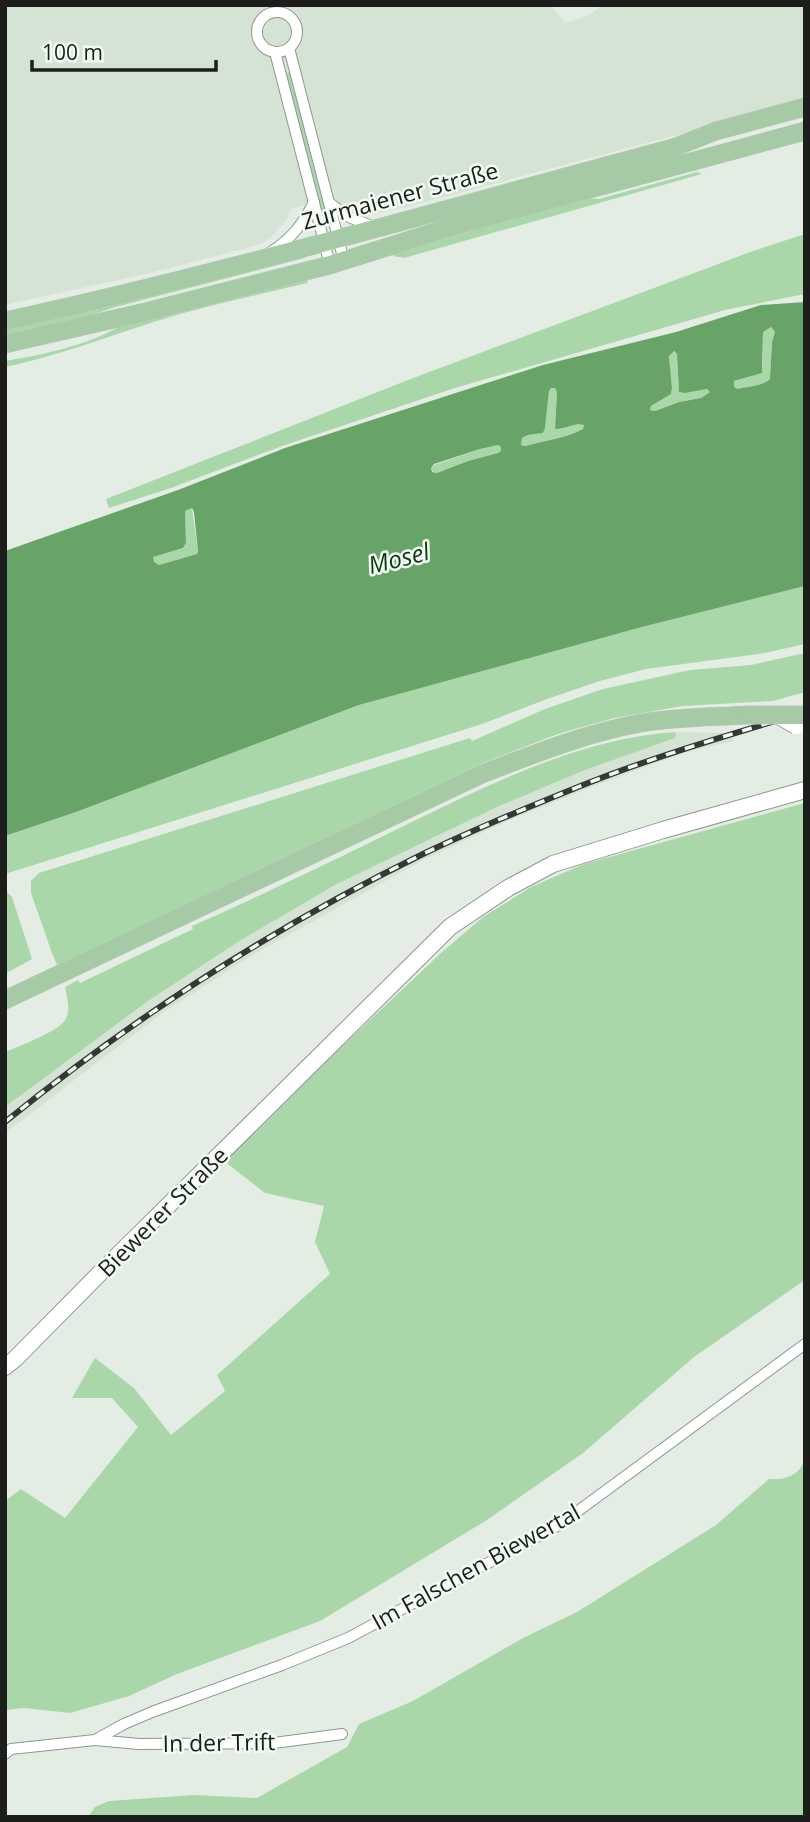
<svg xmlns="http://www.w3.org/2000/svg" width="810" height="1822" viewBox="0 0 810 1822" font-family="'Open Sans',sans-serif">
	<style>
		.built { fill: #d4e3d4 }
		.green { fill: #aad7a9 }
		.water { fill: #68a368; fill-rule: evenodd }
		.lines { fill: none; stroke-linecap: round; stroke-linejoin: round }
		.street-casing { stroke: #8e978e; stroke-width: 12 }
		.secondary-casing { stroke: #8e978e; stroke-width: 18 }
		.primary-casing { stroke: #c8c9c8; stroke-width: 19 }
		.street { stroke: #fff; stroke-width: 10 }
		.secondary { stroke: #fff; stroke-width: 16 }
		.primary { stroke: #a6caa6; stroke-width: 18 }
		.rail-casing { stroke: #353935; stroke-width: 6 }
		.rail { stroke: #f1fbf1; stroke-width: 3.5; stroke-dasharray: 10; stroke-linecap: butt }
		.secondary-bridge-casing { stroke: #8e978e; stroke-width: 18; stroke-linecap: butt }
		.primary-bridge-casing { stroke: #c8c9c8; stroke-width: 19; stroke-linecap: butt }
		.secondary-bridge { stroke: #fff; stroke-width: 16 }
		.primary-bridge { stroke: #a6caa6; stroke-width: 18 }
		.labels { text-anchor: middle; stroke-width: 5; stroke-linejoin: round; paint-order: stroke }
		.street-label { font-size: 23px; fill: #1b1e1b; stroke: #f1fbf1 }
		.water-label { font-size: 24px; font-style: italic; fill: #0e3811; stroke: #f1fbf1 }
	</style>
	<rect width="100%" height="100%" fill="#e4ede4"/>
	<g class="built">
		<polygon points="5,5 551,5 565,23 587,16 603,5 805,5 805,101 413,205 367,216 331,204 329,198 314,202 291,209 287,219 271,237 263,243 247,248 150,273 5,305"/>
		<polygon points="676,732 727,733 734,741 685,752 594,786 505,822 423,860 251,956 161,1014 5,1133 5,1107 148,1001 241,940 335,885 418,845 497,807 585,770 674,738"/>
	</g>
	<g class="green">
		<polygon points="290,72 330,222 325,223 286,74"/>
		<polygon points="697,172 702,174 404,258 393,256 399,250 580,198 599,199"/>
		<polygon points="805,234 805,294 725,310 455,388 282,446 171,488 109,508 106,499 408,380 753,251"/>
		<polygon points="303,253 305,258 112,308 67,324 5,339 5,329"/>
		<path d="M309 277 307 283C258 295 208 305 160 320 109 336 58 356 5 367V361C45 354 87 346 122 325Z"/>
		<path d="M771 327 775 332 772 342 770 379C763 386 749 386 738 389L734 387V381L752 376 763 366V331Z"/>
		<polygon points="673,351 677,354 679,392 685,393 707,389 710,392 701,398 679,402 655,411 650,410 651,406 671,394 672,388 669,355"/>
		<path d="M550 388H555L557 392 555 429C565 430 574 422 584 425L583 429C566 438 543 441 524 446L521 445 522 438 528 435 543 433 545 428 549 391Z"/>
		<polygon points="498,445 501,447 501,452 498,453 468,461 437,473 433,472 431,468 434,465 480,449"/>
		<polygon points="192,508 198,551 197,554 159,565 153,562 153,557 183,548 186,543 185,511"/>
		<polygon points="805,586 805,644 765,653 646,669 600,681 547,699 482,724 5,874 5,836 76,812 359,705 642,627"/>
		<polygon points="805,653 805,692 773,701 683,706 614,718 558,734 483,763 72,959 57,965 53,956 31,893 31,881 39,873 470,738 472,741 545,709 603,689 690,670 751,665"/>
		<path d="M676 732 675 738 585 770 497 807 335 885 241 940 148 1001 5 1107V1052C19 1046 58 1032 65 1020 71 1011 67 997 65 987L78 980 80 983 193 929 192 926C267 893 340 857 414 821 497 781 583 738 676 732Z"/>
		<polygon points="805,803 805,1280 694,1357 583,1453 487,1520 320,1621 177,1674 129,1696 70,1713 24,1708 5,1710 5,1501 21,1489 65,1518 138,1427 112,1398 72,1398 95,1358 134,1388 171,1435 225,1391 217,1375 330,1274 315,1242 324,1206 265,1193 224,1161 320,1067 441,953 483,917 531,887 584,864"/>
		<polygon points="5,890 12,897 32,959 5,974"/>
		<path d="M805 1459V1817H88L95 1807 109 1801 194 1795 257 1798 347 1747 359 1724 413 1701 525 1637 577 1612 716 1525 769 1479C786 1480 799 1476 805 1459Z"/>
	</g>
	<path class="water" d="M805 302V586L642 627 359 705 76 812 5 836V551L178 490 285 448 543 365 676 332 761 305ZM771 327 775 332 772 342 770 379C763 386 749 386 738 389L734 387V381L762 373 763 332ZM674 351 677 354 679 392 685 393 707 389 710 392 701 398 679 402 655 411 650 410 651 406 671 394 672 388 669 356ZM551 388H555L557 392 555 429C565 430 574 422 584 425L583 429C567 438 543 441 525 446L521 445 522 438 528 435 543 433 545 428 549 391ZM498 445 501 447V451L498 453 468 461 437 473 432 472 431 468 434 464 480 449ZM192 508 194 512 198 551 197 554 159 565 154 562 153 557 183 548 186 543 185 511Z"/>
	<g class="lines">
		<defs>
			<g id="street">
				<circle cx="277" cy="32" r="20"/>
				<polyline points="289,48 344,261"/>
				<polyline points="275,52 330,265"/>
				<polyline points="331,204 349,217 374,227"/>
				<path d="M271 252C293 237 302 225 314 202"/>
				<polyline points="95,1740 139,1744 274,1743 342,1734"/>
				<polyline points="5,1754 11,1749 95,1740 124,1724 152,1712 282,1665 348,1638 559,1525 805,1344"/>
			</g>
			<polyline id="secondary" points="5,1367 15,1359 109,1264 450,927 508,888 553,864 663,830 805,790"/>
			<g id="primary">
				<path d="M5 321C230 272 451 207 673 148L716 131 805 107"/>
				<polyline points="5,344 145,312 330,265 457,225 805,131"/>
				<path d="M5 1000 482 774C534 754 586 733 641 723 676 717 712 717 748 715"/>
			</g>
		</defs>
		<use href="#street" class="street-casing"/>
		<use href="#secondary" class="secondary-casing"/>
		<use href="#primary" class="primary-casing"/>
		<use href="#street" class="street"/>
		<use href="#secondary" class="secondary"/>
		<use href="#primary" class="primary"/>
		<defs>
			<path id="rail" d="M5 1122C132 1019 276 926 423 854 477 828 533 805 588 783 659 755 732 734 805 712"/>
		</defs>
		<use href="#rail" class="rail-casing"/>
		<use href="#rail" class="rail"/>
		<defs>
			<polyline id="secondary-bridge" points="777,715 796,726"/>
			<polyline id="primary-bridge" points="748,715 805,715"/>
		</defs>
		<use href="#secondary-bridge" class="secondary-bridge-casing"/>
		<use href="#primary-bridge" class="primary-bridge-casing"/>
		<use href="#secondary-bridge" class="secondary-bridge"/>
		<use href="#primary-bridge" class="primary-bridge"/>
	</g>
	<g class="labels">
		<g class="street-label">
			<text transform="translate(400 196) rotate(-15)" y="8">Zurmaiener Straße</text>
			<text transform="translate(163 1212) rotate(-45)" y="8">Biewerer Straße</text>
			<text transform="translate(476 1567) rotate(-29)" y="8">Im Falschen Biewertal</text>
			<text transform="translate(219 1743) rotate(-1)" y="8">In der Trift</text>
		</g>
		<g class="water-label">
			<text transform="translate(399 559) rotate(-14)" y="8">Mosel</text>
		</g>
	</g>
	<rect width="810" height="1822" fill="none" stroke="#1b1e1b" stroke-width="14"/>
	<path d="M32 60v10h184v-10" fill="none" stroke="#1b1e1b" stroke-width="3.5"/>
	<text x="42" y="60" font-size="21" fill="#1b1e1b" stroke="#f1fbf1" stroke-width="5" paint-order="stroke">100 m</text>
</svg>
